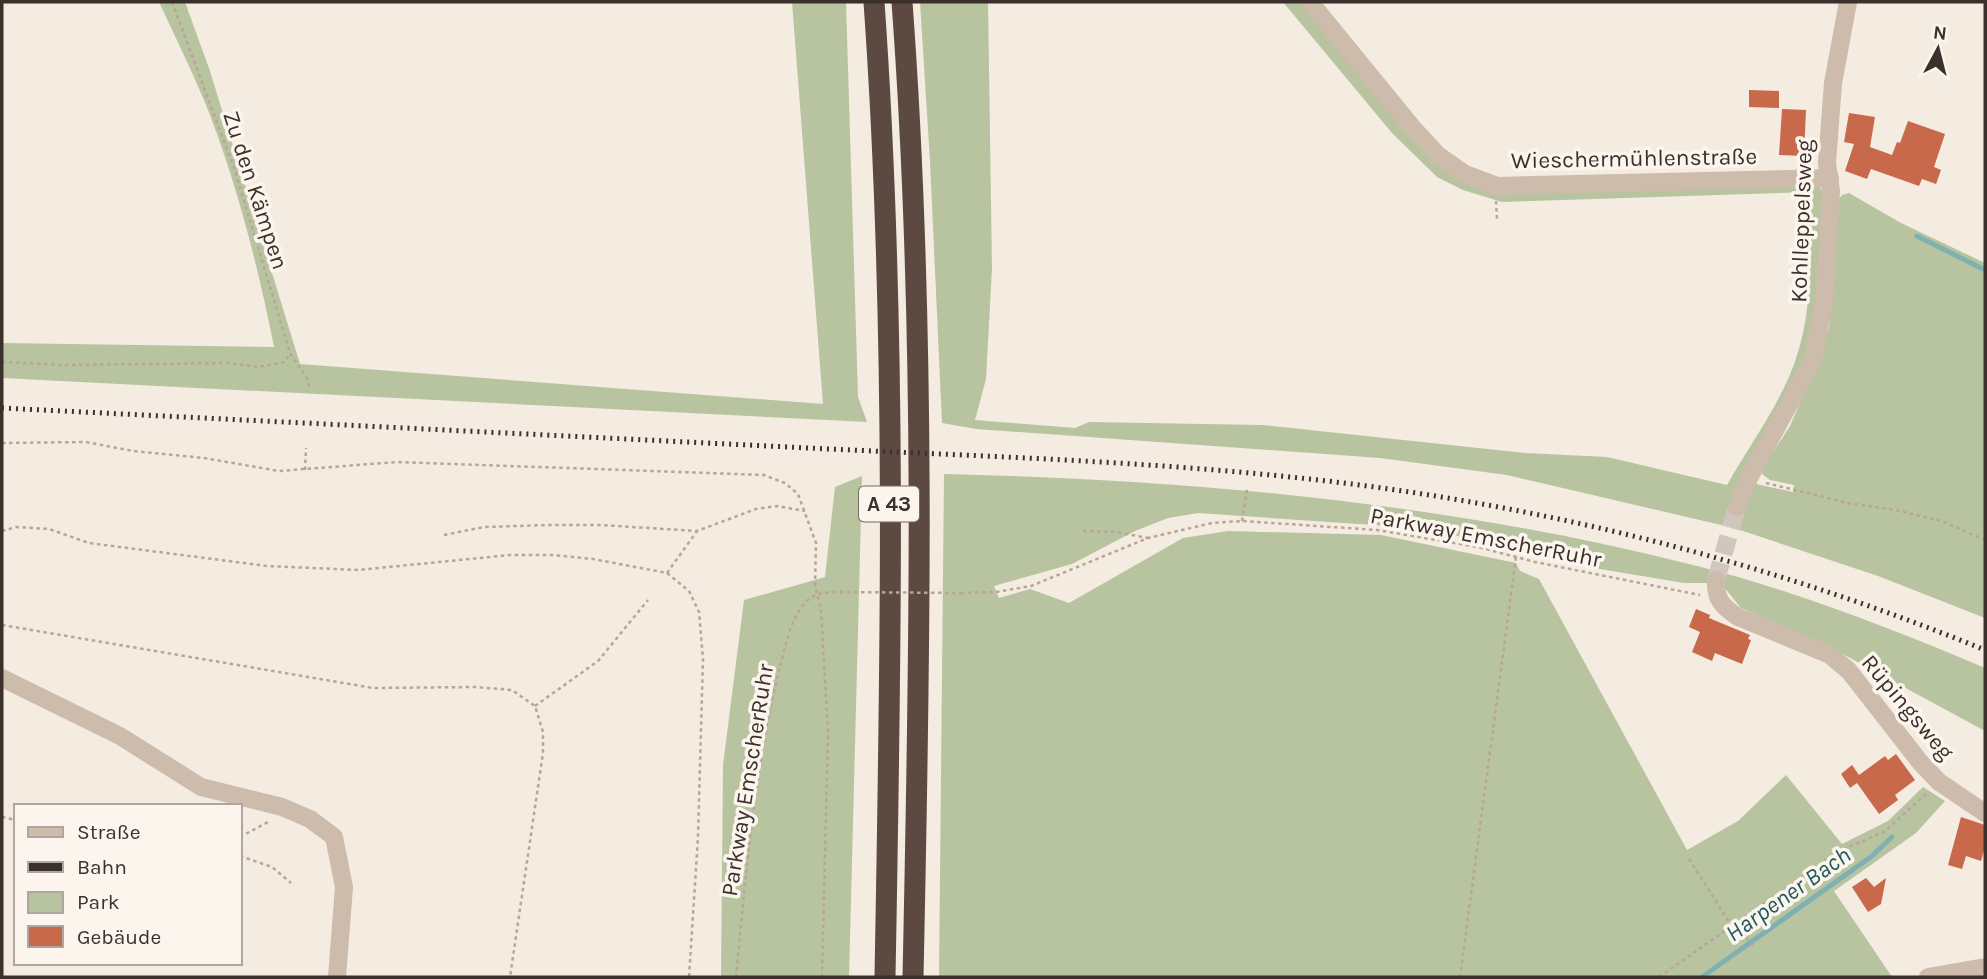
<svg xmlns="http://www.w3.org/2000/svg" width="1987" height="979" viewBox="0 0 1987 979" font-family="Karla,sans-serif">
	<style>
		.green { fill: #b8c4a0 }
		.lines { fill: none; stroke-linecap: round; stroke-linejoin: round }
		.stream { stroke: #7fb0b2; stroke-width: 5 }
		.building { fill: #c8694b }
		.minor-tunnel { stroke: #cfc6bd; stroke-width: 18; stroke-dasharray: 18 9; stroke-linecap: butt }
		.path { stroke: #b9a596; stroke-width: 2.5; stroke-dasharray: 3.5 3.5; stroke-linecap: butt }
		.minor { stroke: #cdbbac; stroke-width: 18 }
		.highway { stroke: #5c4a42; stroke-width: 21 }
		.rail { stroke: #3b302b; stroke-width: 5; stroke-dasharray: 2 5; stroke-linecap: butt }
		.path-bridge { stroke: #b9a596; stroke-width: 2.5; stroke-dasharray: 3.5 3.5; stroke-linecap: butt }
		.labels { text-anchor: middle; stroke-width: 7; stroke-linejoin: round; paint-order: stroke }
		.shield { fill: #fbf5ee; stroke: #756b66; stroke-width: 2 }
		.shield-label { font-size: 21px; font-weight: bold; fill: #3b302b }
		.street-label { font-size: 23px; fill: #3b302b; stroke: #fbf5ee }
		.water-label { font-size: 24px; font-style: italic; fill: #1f5a5e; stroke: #fbf5ee }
	</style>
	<rect width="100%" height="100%" fill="#f4ebe1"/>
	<g class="green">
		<path d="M159 2H185L210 71 300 364 823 404 792 2H846L858 397 867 422 2 378V343L274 347C258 266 235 176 204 100 190 67 174 34 159 2Z"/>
		<path d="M920 2H988L992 268 986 379 975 420 1075 428 1089 422 1262 425 1525 453 1607 457 1727 485C1751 442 1784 400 1798 352 1814 302 1809 244 1811 192L1502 202 1463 190 1437 177 1392 133 1283 2H1305L1464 178 1815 184 1821 188 1823 195 1819 294 1803 364 1752 483 1793 492 1794 485 1770 480 1762 474V469L1790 426 1823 349 1829 327 1839 199 1842 195 1849 193 1901 223 1985 263V618L1878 576 1734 528 1507 475 1380 458 976 429 942 423 930 161Z"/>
		<path d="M944 474C1196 480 1448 503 1693 565 1790 589 1893 629 1985 668V731L1841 653 1741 608 1724 587 1706 583H1684L1570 564 1458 536 1388 526 1198 513 1168 518 1135 531 1072 564 994 586 999 598 1030 589 1069 603 1183 538 1228 531 1381 535 1516 563 1520 571 1539 579 1687 850 1738 821 1786 775 1842 844 1888 821 1923 787 1945 801 1916 833 1834 891 1892 977H939Z"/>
		<polygon points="862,476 849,977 721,977 723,765 744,600 825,577 835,487"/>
	</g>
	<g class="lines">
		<g class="stream">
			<polyline points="1917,236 1985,270"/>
			<polyline points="1702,977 1872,856 1892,837"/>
		</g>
	</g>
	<g class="building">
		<polygon points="1749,90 1779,91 1779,108 1749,107"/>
		<polygon points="1782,109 1806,110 1804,156 1779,155"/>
		<polygon points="1849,113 1875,117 1870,147 1892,155 1897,142 1900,143 1908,121 1945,134 1934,167 1941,170 1936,184 1922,179 1919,186 1871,169 1867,179 1845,171 1854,144 1844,142"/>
		<polygon points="1696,609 1710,615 1709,618 1750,635 1748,639 1751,640 1742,664 1715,653 1712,661 1692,652 1700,632 1689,627"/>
		<polygon points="1896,754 1915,780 1895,795 1898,800 1879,814 1857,783 1850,788 1841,774 1852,765 1859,775 1885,756 1888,760"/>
		<polygon points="1961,817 1985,825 1985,847 1981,861 1966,856 1962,869 1948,865"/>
		<polygon points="1866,878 1874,887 1886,878 1881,904 1868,912 1852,887"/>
	</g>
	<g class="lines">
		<polyline class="minor-tunnel" points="1716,580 1737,507"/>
		<g class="path">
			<polyline points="172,2 234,168 290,353 308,380 309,387"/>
			<polyline points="1496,201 1497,219"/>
			<polyline points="2,362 63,365 228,363 258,367 285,362 290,353"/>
			<polyline points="2,443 86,442 133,451 204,458 279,471 397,462 764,475 785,483 798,494 816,543 815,585 821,610 828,732 822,977"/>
			<polyline points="305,470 306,448"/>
			<polyline points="1766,483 1848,503 1895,510 1942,521 1985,540"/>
			<polyline points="1242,521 1247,490"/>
			<polyline points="2,531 16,527 49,529 89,543 267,566 358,570 510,555 553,555 593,559 667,573 689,591 699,612 703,659 698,837 689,977"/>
			<polyline points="1083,531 1116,532 1148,538"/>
			<polyline points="444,535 484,527 550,525 601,525 697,531 756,509 777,506 805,511"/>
			<polyline points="667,573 697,531"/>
			<polyline points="961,593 996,592 1031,586 1148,538 1212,523 1242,521 1377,530 1478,547 1535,562 1700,595"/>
			<polyline points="2,625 373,688 475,687 512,690 535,706 543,732 543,753 510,977"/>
			<polyline points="535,706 598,661 648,600"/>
			<polyline points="2,817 16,820"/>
			<polyline points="240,837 268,822"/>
			<polyline points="240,856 272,867 291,883"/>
			<polyline points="1689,859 1728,920 1743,933 1754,948"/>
			<path d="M736 977C746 875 754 771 779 671 785 649 789 620 806 602 815 592 827 592 840 592"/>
			<polyline points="1460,977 1516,557"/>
			<polyline points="1659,977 1839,851 1884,832 1926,794"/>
		</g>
		<g class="minor">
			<polyline points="1310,2 1412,127 1438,155 1465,174 1497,186 1830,178"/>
			<polyline points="1737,507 1749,478 1813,360 1824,303 1831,191 1827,163 1833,83 1848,2"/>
			<path d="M1716 580C1715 600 1723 607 1738 617L1830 655 1849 671 1920 762 1939 782 1985 813"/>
			<polyline points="2,678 120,736 201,787 282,807 310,819 334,837 344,887 337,977"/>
			<polyline points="1928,977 1985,967"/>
		</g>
		<g class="highway">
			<path d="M874 2C897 326 891 652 885 977"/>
			<path d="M902 2C926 327 920 652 913 977"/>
		</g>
		<path class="rail" d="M2 408C264 421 526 434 788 447 986 457 1186 461 1382 488 1590 517 1791 571 1985 650"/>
		<polyline class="path-bridge" points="840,592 961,593"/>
	</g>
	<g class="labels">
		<rect class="shield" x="859" y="486.5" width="60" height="35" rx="5"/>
		<g class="shield-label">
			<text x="889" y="511">A 43</text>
		</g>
		<g class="street-label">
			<text transform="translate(1634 158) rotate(-1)" y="8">Wieschermühlenstraße</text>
			<text transform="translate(256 190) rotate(72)" y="8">Zu den Kämpen</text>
			<text transform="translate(1801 221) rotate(-88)" y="8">Kohlleppelsweg</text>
			<text transform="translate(1486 537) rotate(11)" y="8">Parkway EmscherRuhr</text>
			<text transform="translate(1908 707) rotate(50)" y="8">Rüpingsweg</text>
			<text transform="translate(747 780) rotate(-81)" y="8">Parkway EmscherRuhr</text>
		</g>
		<g class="water-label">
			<text transform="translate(1788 894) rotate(-35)" y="8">Harpener Bach</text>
		</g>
	</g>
	<rect width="1987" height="979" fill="none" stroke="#3b302b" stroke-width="7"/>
	<rect x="14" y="804" width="228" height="161" fill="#fbf5ee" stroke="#aea6a0" stroke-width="2"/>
	<rect x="28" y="827" width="35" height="10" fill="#cdbbac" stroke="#aea6a0" stroke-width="2"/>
	<text x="77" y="839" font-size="21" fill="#3b302b">Straße</text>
	<rect x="28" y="862" width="35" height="10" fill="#3b302b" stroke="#aea6a0" stroke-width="2"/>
	<text x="77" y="874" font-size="21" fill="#3b302b">Bahn</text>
	<rect x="28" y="892" width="35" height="21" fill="#b8c4a0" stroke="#aea6a0" stroke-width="2"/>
	<text x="77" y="909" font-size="21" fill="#3b302b">Park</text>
	<rect x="28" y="926" width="35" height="21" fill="#c8694b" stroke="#aea6a0" stroke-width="2"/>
	<text x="77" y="944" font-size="21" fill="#3b302b">Gebäude</text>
	<g transform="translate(1938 49) rotate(7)" stroke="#fbf5ee" stroke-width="5" paint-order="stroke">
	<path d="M0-5L12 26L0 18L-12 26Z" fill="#3b302b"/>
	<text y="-10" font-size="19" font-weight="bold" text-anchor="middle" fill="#3b302b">N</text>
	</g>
</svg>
